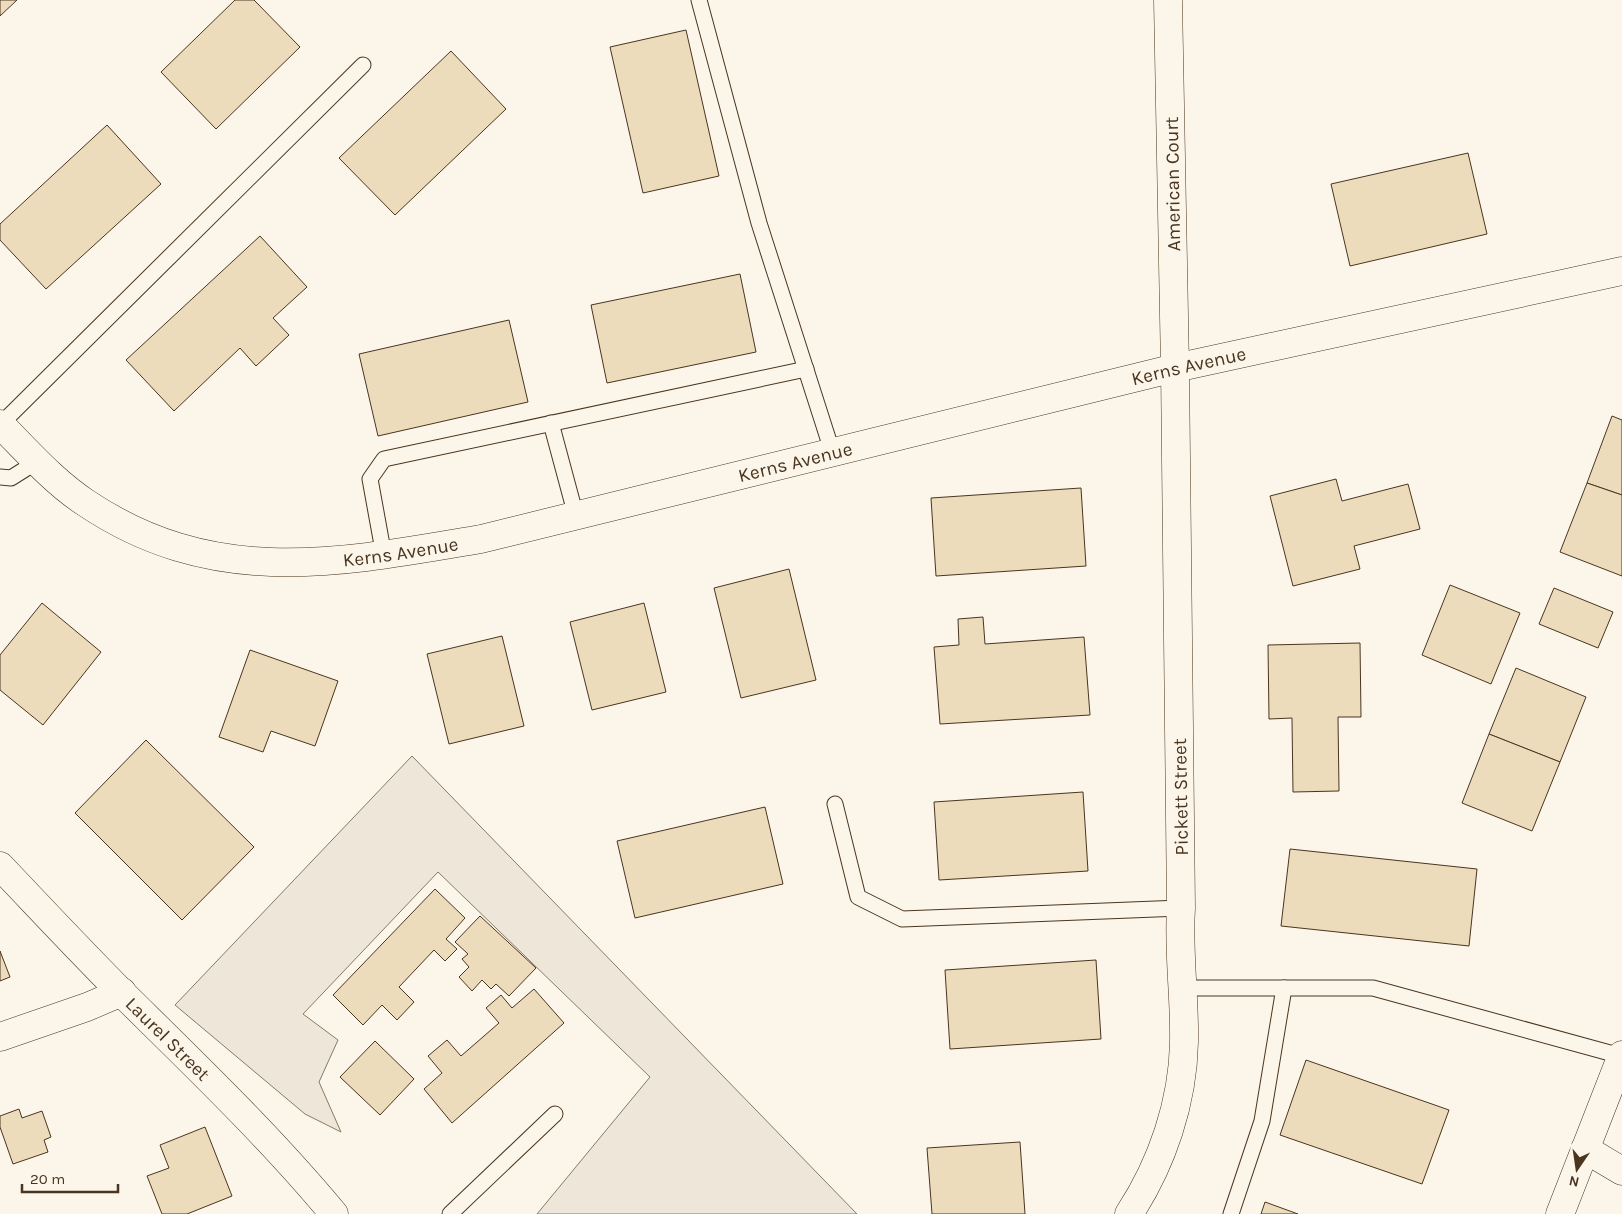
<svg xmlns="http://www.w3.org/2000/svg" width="1622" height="1214" viewBox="0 0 1622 1214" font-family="Karla,sans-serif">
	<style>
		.green { fill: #ede6d9; stroke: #887966 }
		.building { fill: #ecdcbc; stroke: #4a3520 }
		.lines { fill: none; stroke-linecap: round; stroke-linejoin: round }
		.lane-casing { stroke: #4a3520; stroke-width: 17 }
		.street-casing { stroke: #4a3520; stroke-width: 29 }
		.lane { stroke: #fbf6e9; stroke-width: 15 }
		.street { stroke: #fbf6e9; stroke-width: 28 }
		.labels { text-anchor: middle; stroke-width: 4; stroke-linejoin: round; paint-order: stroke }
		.street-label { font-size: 19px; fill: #4a3520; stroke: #fbf6e9 }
	</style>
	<rect width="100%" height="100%" fill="#fbf6e9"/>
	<polygon class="green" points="412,756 857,1214 537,1214 650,1077 438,872 303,1014 338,1040 319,1082 341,1132 305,1114 175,1005"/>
	<g class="building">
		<polygon points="0,0 17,0 0,16"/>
		<polygon points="235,0 254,0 300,47 216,129 161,72"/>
		<polygon points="686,30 719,176 643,193 610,47"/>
		<polygon points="451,51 506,109 395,215 339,158"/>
		<polygon points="107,125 161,184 46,289 0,240 0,224"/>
		<polygon points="1468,153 1487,234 1350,266 1331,184"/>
		<polygon points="260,236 307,287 273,318 289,335 256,366 240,348 174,411 126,360"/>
		<polygon points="740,274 756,352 607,383 591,305"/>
		<polygon points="509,320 528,402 378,436 359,354"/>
		<polygon points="1612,416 1622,420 1622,495 1587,483"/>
		<polygon points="1336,479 1342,501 1408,484 1420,529 1354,546 1360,569 1293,586 1270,496"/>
		<polygon points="1587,483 1622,495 1622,576 1560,552"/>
		<polygon points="1081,488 1086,566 936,576 931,498"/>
		<polygon points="789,569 816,680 741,698 714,588"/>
		<polygon points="1450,585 1520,613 1491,684 1422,655"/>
		<polygon points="1554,588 1613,612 1598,648 1539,624"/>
		<polygon points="42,603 101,652 43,725 0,690 0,655"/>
		<polygon points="644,603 666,692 592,710 570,622"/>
		<polygon points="983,617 985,644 1084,637 1090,715 940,724 934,647 959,645 958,619"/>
		<polygon points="502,636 524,726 449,744 427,654"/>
		<polygon points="1360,643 1361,717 1338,717 1339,791 1293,792 1292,718 1269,719 1268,645"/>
		<polygon points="250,650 338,681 315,746 271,731 263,752 219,737"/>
		<polygon points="1516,668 1586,697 1560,762 1489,734"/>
		<polygon points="1489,734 1560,762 1532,831 1462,803"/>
		<polygon points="146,740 254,847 182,920 75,813"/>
		<polygon points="1083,792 1088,871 939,880 934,802"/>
		<polygon points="765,807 783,884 635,918 617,841"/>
		<polygon points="1290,849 1477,869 1469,946 1281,926"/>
		<polygon points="435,889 465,918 446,939 457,949 445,961 434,950 399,987 414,1002 397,1020 382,1005 363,1025 333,995"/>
		<polygon points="480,916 536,968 509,996 496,984 491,989 482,980 472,991 459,977 469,967 462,959 468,954 455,942"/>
		<polygon points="0,951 10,977 0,981"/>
		<polygon points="1096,960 1101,1039 950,1049 945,970"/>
		<polygon points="534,989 564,1023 452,1123 424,1089 442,1073 428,1056 447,1040 461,1056 499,1023 486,1008 501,995 512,1008"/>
		<polygon points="375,1041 414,1079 380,1115 340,1077"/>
		<polygon points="1306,1060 1449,1110 1422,1184 1280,1135"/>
		<polygon points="19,1109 22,1118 42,1111 51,1137 44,1140 48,1152 13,1164 0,1127 0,1116"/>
		<polygon points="205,1127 232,1196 187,1214 162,1214 147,1176 169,1168 160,1145"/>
		<polygon points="1020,1142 1025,1214 932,1214 927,1148"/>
		<polygon points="1265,1202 1298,1214 1261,1214"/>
	</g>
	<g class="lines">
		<defs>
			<g id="lane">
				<polyline points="699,0 759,223 833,454"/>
				<polyline points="551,423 576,516"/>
				<polyline points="0,425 363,65"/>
				<polyline points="0,477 11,478 38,461"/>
				<polyline points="384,556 370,479 384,459 806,369"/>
				<polyline points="835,804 858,897 902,919 1181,908"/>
				<polyline points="1182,988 1373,988 1621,1056"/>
				<polyline points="450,1214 555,1114"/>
				<polyline points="1231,1214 1262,1121 1284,988"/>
			</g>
			<g id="street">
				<path id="s1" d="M0 424C27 451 54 482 86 503 214 589 340 563 481 539L1175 368 1622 271"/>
				<path id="s2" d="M0 866C41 909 82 953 124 995 196 1066 269 1136 334 1214"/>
				<polyline points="0,1037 87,1007 122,992"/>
				<polyline points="1585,1149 1622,1171"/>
				<path d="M1129 1214C1162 1164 1183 1102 1184 1042 1185 997 1178 953 1181 908L1175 368 1168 0"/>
				<polyline points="1560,1214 1622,1055"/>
			</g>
		</defs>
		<use href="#lane" class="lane-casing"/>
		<use href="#street" class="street-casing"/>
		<use href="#lane" class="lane"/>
		<use href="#street" class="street"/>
	</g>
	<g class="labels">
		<g class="street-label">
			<text transform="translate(1172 184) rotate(-91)" y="7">American Court</text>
			<text dy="7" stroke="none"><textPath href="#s1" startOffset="1254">Kerns Avenue</textPath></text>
			<text dy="7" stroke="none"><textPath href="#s1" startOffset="849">Kerns Avenue</textPath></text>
			<text dy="7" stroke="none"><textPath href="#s1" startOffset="444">Kerns Avenue</textPath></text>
			<text transform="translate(1180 797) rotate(-91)" y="7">Pickett Street</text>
			<text dy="7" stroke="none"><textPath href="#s2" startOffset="241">Laurel Street</textPath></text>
		</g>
	</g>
	<g transform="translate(1577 1169) rotate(193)" stroke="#fbf6e9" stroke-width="4" paint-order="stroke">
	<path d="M0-4L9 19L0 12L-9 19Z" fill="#4a3520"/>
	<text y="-8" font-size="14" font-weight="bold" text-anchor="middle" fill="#4a3520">N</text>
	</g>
	<path d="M22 1184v8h96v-8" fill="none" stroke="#4a3520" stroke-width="2.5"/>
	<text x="30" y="1184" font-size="15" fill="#4a3520" stroke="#fbf6e9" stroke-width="4" paint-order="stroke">20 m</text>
</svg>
